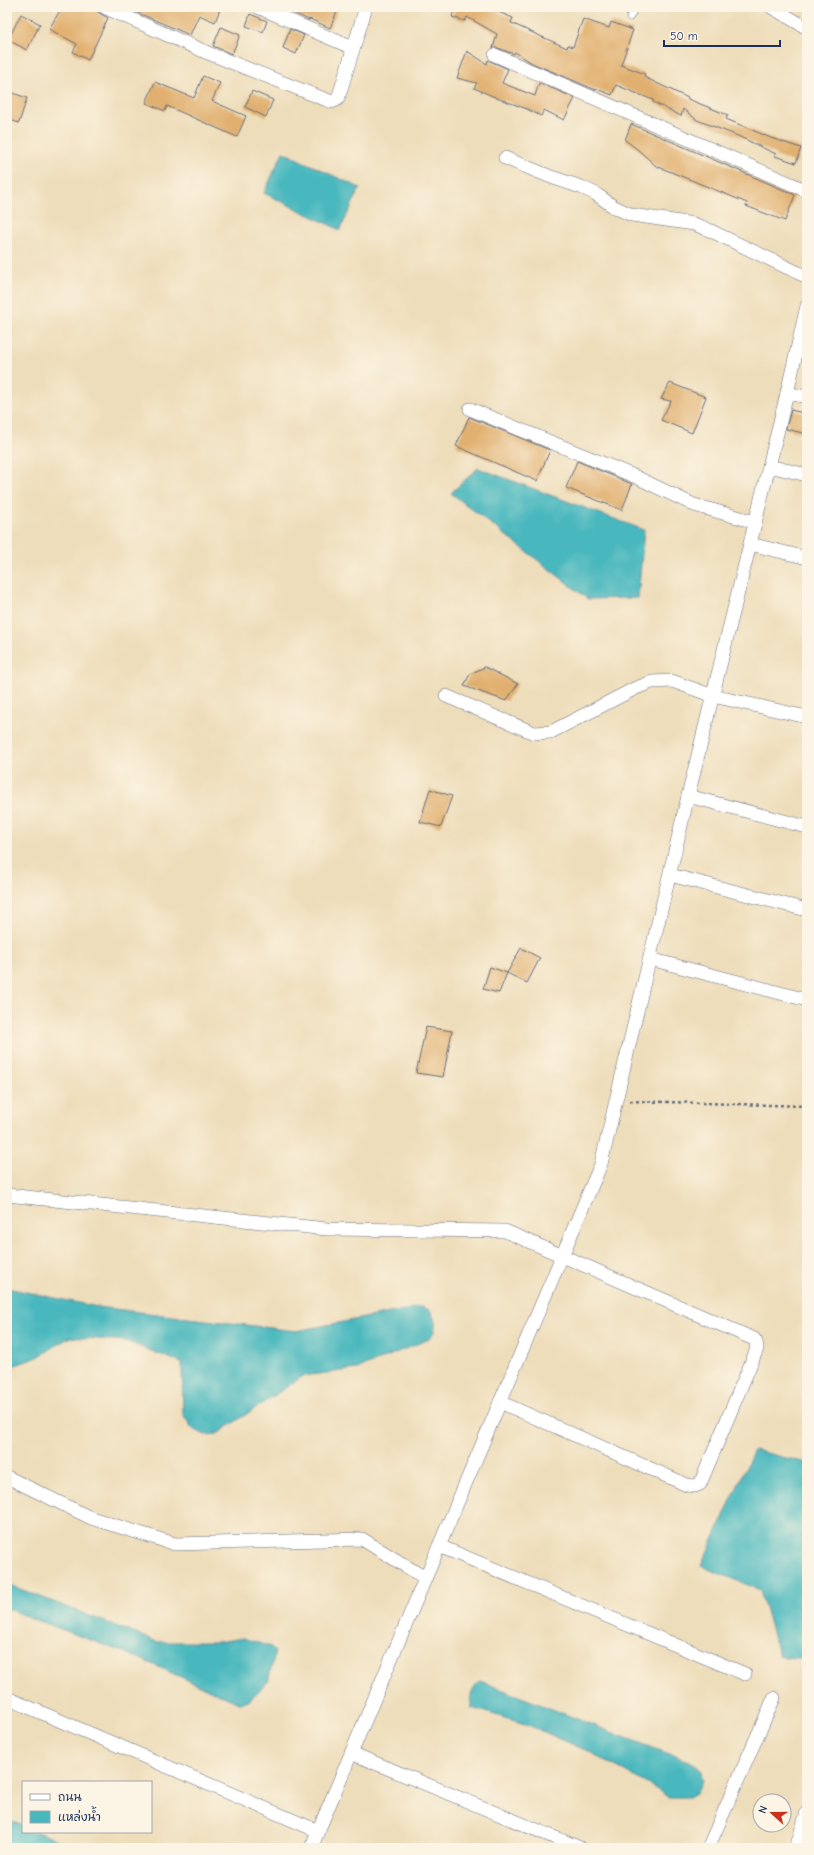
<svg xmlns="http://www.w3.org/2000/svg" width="814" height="1855" viewBox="0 0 814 1855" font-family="'Comic Neue','Playpen Sans Thai',sans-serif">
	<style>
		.water { fill: #48b8be; stroke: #32748e }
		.building { fill: #e1b070 }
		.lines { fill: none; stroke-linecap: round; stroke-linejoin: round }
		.lane-casing { stroke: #656c7e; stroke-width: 8 }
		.street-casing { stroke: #656c7e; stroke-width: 14 }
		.path { stroke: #656c7e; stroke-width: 2.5; stroke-dasharray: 3 3; stroke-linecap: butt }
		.lane { stroke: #fff; stroke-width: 7 }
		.street { stroke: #fff; stroke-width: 13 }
	</style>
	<rect width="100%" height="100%" fill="#fcf5e5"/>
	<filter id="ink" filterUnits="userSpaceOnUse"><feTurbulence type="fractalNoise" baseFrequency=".025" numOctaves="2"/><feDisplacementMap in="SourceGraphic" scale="8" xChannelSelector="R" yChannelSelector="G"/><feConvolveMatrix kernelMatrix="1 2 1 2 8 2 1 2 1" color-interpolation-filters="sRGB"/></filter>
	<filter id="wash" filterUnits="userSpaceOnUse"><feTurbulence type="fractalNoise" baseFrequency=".012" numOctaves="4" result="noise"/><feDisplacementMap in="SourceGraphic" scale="16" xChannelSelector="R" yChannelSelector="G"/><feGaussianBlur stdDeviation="0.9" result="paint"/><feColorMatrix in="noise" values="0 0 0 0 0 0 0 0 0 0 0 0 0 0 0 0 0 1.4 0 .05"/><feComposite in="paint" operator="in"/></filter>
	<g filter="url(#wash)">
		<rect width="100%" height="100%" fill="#eeddba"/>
		<g class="water">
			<polygon points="283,152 360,188 340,230 264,193"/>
			<polygon points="478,468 644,530 638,598 588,599 451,493"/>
			<path d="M7 1288 98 1307 296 1331 421 1307 430 1310C436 1321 438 1329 429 1339L357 1369 303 1376 217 1434 205 1435 192 1428 183 1414 182 1363 126 1341 70 1337 38 1357 7 1368Z"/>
			<polygon points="754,1450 807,1463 807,1659 779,1656 760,1590 701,1566"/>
			<polygon points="7,1584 157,1642 218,1642 243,1638 271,1647 275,1651 268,1682 249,1700 239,1703 136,1657 7,1609"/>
			<path d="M480 1681 621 1736 691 1762 701 1771 702 1781 696 1793 689 1797H668L656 1789 588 1751 528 1725 472 1708C469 1697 471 1688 480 1681Z"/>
			<polygon points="7,1819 23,1826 23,1832 38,1832 75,1848 7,1848"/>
		</g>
		<g id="blocks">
			<g class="building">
				<polygon points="62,7 96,7 98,12 108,18 88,60 73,52 77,44 49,29"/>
				<polygon points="124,7 221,7 215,22 199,15 190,35"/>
				<polygon points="281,7 339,7 330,28 310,19 309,20"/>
				<polygon points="448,7 486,7 513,18 511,23 567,48 568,45 573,47 583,19 609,28 611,22 633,30 621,65 645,74 644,77 688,98 688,99 728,115 726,119 771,138 801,148 796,163 775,156 776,154 738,136 697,120 683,109 681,116 653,102 653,100 616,85 612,95 597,89 596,90 532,63 515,52 514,54 498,48 493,48 497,34 467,17 465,21 452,17 454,10"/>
				<polygon points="21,14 40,24 27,50 8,40"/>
				<polygon points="250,14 267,21 263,32 246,26"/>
				<polygon points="221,27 240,35 232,54 213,46"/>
				<polygon points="290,29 304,35 296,54 283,48"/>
				<polygon points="467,51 487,64 488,60 508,69 502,83 535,96 539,83 575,98 564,120 544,110 541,116 527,109 497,98 474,88 477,83 457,78"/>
				<polygon points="203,76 220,83 212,101 246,116 237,137 167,106 165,111 146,103 155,82 194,98"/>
				<polygon points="7,91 27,98 19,123 7,119"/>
				<polygon points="252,91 273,100 266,117 245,107"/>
				<polygon points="631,124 795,195 785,221 746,206 747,203 728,195 656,166 637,149 625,140"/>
				<polygon points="670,383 706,397 692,433 661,420 671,401 661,399"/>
				<polygon points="791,410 807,414 807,434 786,429"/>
				<polygon points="469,417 550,450 537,481 456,446"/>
				<polygon points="577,461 632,484 622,510 566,488"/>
				<polygon points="485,667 518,684 506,701 464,686 470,674"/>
				<polygon points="430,789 452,796 441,827 420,822"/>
				<polygon points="521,948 540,958 527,983 507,973"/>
				<polygon points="490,967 507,973 499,993 483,989"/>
				<polygon points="426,1027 452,1031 443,1077 416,1073"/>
			</g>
		</g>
	</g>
	<g filter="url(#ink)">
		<use href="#blocks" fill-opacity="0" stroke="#656c7e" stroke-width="1"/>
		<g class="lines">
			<defs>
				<polyline id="lane" points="630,17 635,7"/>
				<g id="street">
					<polyline points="104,7 208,53 332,102 338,99 366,7"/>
					<polyline points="258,7 353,48"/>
					<polyline points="771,7 807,28"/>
					<polyline points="495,55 807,191"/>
					<polyline points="505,158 551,177 581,187 596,194 614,207 632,215 694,224 709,230 807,277"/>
					<polyline points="787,393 807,397"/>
					<polyline points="470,409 634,476 694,505 755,522"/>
					<polyline points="769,466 807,475"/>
					<polyline points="750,544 807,558"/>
					<polyline points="446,696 534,733 551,732 636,688 652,682 672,681 713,696 807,717"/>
					<polyline points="688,796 807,827"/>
					<polyline points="670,875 807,910"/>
					<polyline points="650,959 807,1000"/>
					<polyline points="7,1195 327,1229 505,1231 754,1339 756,1342 757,1349 700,1484 695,1486 687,1485 500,1402"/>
					<polyline points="7,1477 91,1518 175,1544 362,1539 425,1578"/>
					<polyline points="439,1546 745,1674"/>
					<polyline points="7,1698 318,1831"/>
					<polyline points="351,1753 580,1848"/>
					<polyline points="311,1848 601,1164 688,796 787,393 807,306"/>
					<polyline points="708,1848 774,1698"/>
					<polyline points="796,1848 807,1812"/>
				</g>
			</defs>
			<use href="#lane" class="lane-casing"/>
			<use href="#street" class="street-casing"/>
			<polyline class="path" points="630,1101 807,1106"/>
			<use href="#lane" class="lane"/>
			<use href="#street" class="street"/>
		</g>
	</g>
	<rect width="814" height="1855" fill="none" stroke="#fcf5e5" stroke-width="24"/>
	<rect x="22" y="1781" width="130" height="52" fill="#fcf5e5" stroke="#a2a6af"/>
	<rect x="30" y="1794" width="20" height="6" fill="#ffffff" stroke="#a2a6af"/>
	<text x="58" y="1801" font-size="12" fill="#1b2f5e">ถนน</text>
	<rect x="30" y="1811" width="20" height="12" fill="#48b8be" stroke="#a2a6af"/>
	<text x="58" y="1821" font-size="12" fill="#1b2f5e">แหล่งน้ำ</text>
	<g transform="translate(772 1813) rotate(291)"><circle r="19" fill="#fcf5e5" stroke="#a2a6af"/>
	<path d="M0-3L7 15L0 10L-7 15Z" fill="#c8321e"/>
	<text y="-6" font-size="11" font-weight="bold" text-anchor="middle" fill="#1b2f5e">N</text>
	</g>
	<path d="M664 40v6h116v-6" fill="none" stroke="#1b2f5e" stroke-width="2"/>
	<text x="670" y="40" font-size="12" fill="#1b2f5e" stroke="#fcf5e5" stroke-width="3" paint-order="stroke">50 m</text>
</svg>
